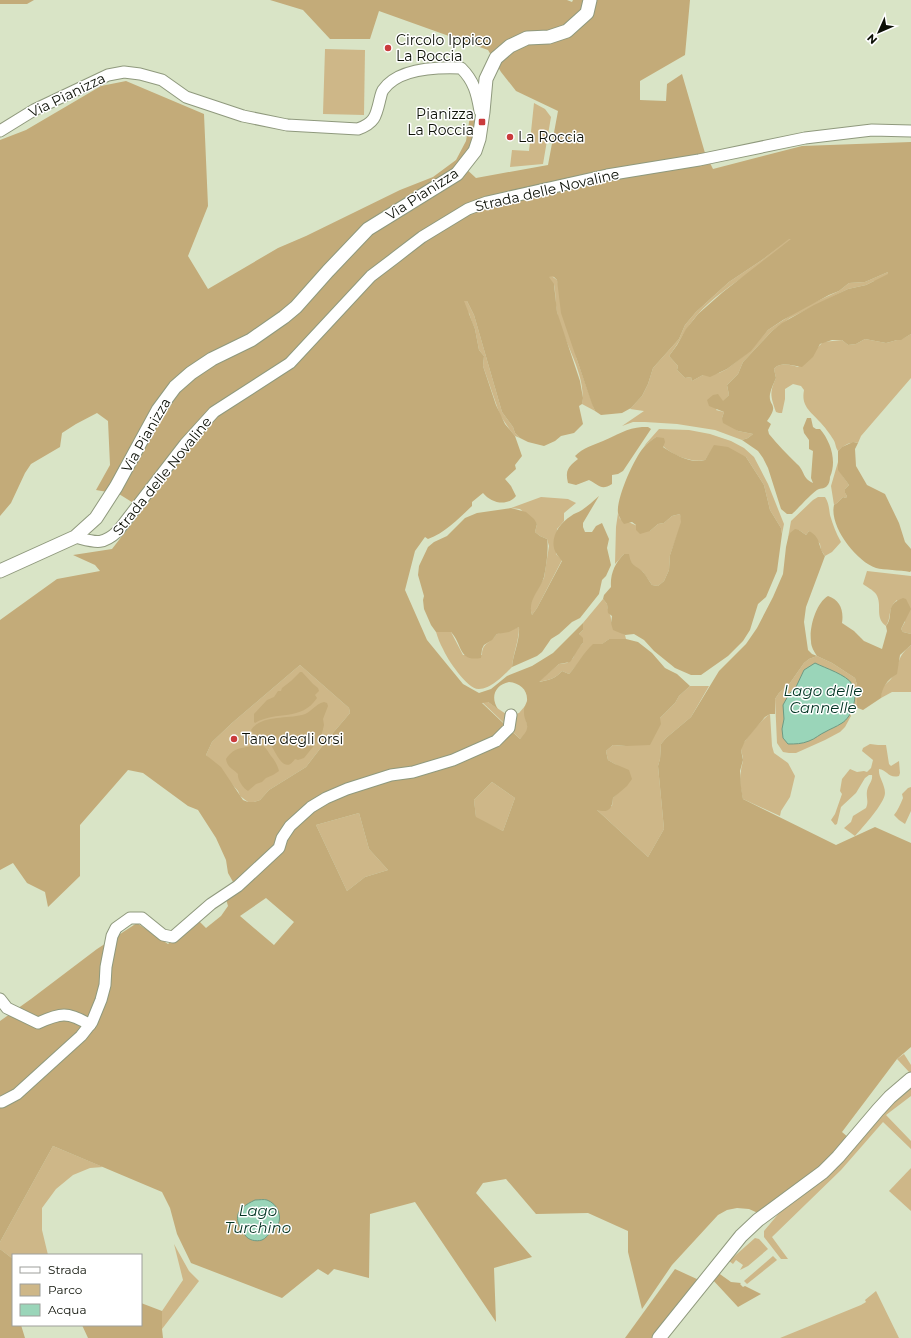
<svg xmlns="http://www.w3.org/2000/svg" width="911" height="1338" viewBox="0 0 911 1338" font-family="Montserrat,sans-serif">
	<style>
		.green { fill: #ceb788; fill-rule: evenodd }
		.forest { fill: #c3ab79; fill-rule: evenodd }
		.water { fill: #9ad5b9; stroke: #6f9a83 }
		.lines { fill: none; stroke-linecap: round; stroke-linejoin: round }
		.minor-casing { stroke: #8f997d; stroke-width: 13 }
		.major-casing { stroke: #8f997d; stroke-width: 15 }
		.minor { stroke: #fff; stroke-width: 11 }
		.major { stroke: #fff; stroke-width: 13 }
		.poi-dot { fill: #ca3b3c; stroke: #fff; stroke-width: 1.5 }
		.labels { text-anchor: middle; stroke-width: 3; stroke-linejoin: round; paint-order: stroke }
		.poi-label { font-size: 14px; fill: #0c1006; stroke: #fff; text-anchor: start }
		.street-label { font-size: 14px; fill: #0c1006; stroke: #fff }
		.water-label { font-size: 15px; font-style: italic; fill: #023523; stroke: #fff }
	</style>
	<rect width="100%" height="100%" fill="#d9e4c6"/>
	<g class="green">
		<polygon points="325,49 365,50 364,115 323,114"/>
		<polygon points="534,103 545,109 551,117 543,164 510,167 512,150 529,151"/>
		<path d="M864 224 911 308 874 281 866 285 848 289 790 318 772 331 743 362 738 374 727 385 729 395 716 410 724 412 722 418 738 431 753 434 748 438 742 440 715 430 677 424 645 422H633L622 426 644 411 630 409 642 396 648 384 653 368 679 339 685 325 696 312 729 282 762 260 788 239 553 277 557 280 577 360 595 411 582 404C587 374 562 341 557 312 555 303 556 293 554 284L467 301 474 315 502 412 513 427 515 433 520 438 515 436 510 430 500 415 483 366 484 356 479 350 475 329 472 322 469 313 444 304 509 283ZM750 272H888L865 282 849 283 839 291 802 308 768 330 750 351 727 369 719 373 703 375 692 381 691 377 685 378 677 370 678 366 669 356C679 343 686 328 697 315 712 298 732 285 750 272Z"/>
		<path d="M911 334V378L861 436 858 443C850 441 843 446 838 451 835 447 836 443 833 439 830 434 824 426 820 422 810 411 801 406 804 390L801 386 793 384 785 389V399L782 413H779L776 412C771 397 769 393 776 378L774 369C779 362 790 365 798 367L823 342 842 340 848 345 856 344 865 339 886 343 890 342 904 338Z"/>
		<path d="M659 429 689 430 710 434 731 441 744 448 754 457 768 484 784 524 782 534 781 528 770 510 764 485 746 457 711 451 705 460C692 463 674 456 664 447 661 445 658 441 656 437L644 446Z"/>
		<polygon points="838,462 842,475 849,485 845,489 845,493 847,496 846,498 843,497 837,503 834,505 831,486"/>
		<polygon points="541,497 568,499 576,503 564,513 564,521 557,529 556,554 562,560 537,608 532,615 530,607 532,599 544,578 549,546 547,539 540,536 535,532 537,524 520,509 511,508"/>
		<path d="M818 497H825C829 503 829 509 830 515 833 525 836 533 841 542L832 552 825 556 821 550 820 544 809 531 806 535 799 530 788 538 791 521 813 500Z"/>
		<path d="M618 513 620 519C630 522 639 527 650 531L658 524 664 523 672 516 680 514 682 522 670 555 669 570 664 581 658 586 652 585 643 572 635 567 624 554 615 564 616 527Z"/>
		<path d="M867 571 911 576V634L903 632 901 629 905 622 897 600C887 609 892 617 886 626 874 617 883 605 876 594 873 590 867 587 863 584Z"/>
		<path d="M603 599 607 604C607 611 612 614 611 623L620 632 625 635 626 639H609L582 659 569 674 562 671C555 679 549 680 538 682L559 664 567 663 573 658 577 649 583 643 579 634 583 630V623Z"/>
		<path d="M519 627C519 641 513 654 512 667 504 675 491 689 479 689 468 690 447 659 443 649 440 644 438 638 436 632H451L463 655H482C482 645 486 645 492 639 494 638 495 636 497 634 499 633 514 629 519 627Z"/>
		<path d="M911 645V692H892L881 698C881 682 889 685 894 674 901 660 897 657 911 645Z"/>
		<polygon points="817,656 832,663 855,678 857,685 857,703 855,707 853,708 852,691 850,713 851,716 845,727 840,732 825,740 796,753 789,753 783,752 777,743 775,699 779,693 790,683 804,663 809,659"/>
		<polygon points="300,665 349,708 350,713 326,741 306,767 269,790 260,800 254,802 248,802 240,796 238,791 206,755 212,742 232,723"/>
		<polygon points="690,686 709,686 691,717 666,738 661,744 660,759 658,766 664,829 648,857 596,809 612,806 613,798 618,793 620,767 608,760 606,751 613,745 626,746 660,718 675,703 679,696"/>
		<polygon points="482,702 488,702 506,714 507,726"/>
		<polygon points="525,706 525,716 528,728 525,735 520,739 511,730 515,714 519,713"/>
		<path d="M770 714 772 746 774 753 788 763 795 776 790 797 781 811 780 816 743 799C741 790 739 780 741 771 741 767 743 763 743 759 743 756 741 752 741 749 742 742 764 717 770 714Z"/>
		<path d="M870 744 878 745H886L889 764 891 766 899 761 900 773 899 776C889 779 887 770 879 769 878 777 885 784 885 793 885 803 862 828 855 836L844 828 851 822 853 816 866 808C869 801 866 798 867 791 868 785 873 781 872 775H869L865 778 856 793 841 807 837 824 835 825 831 820 835 814 842 794 840 791 842 779 850 769 857 772 864 771 867 772 871 768 873 760 862 751 863 748Z"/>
		<polygon points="492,782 515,798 503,831 476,818 474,800"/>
		<path d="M911 787V811L905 824 899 820 894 815C898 810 900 805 903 798L902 794 908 788Z"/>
		<polygon points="359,813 369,849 388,870 365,877 347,891 316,825"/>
		<polygon points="904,1054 911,1065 911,1072 910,1073 897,1059"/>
		<polygon points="911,1086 911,1096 886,1115 911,1141 911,1149 883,1122 841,1170 772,1237 788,1259 781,1259 764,1237 764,1231 785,1206"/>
		<polygon points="53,1146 103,1167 90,1168 73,1175 56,1189 42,1208 42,1230 48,1255 13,1255 13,1259 0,1249 0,1242"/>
		<polygon points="911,1168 911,1211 889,1191"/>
		<polygon points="755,1238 759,1239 768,1249 748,1266 740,1270 743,1265 736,1260 733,1264 729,1261"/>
		<polygon points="174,1244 189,1271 199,1281 162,1329 162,1311 183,1280"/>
		<polygon points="773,1256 777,1260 747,1284 744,1281"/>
		<polygon points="876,1291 899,1338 780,1338 861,1305 866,1302 865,1300"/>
	</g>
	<g class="forest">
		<polygon points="0,0 34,0 27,4 0,4"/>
		<path d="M270 0H567L572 2 573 0H690L685 55 640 81V100L666 101 667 84 682 74 705 153 713 169 802 146 911 142V334L901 340H897L890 342 886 343 865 339 856 344 848 345 842 340H832L820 344 813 357 802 367C793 366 780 361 774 369L776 378C774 383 771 388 770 394 768 407 780 403 767 421L771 424 768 430 769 434C778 445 787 454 797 464 805 471 802 478 813 483L811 478 813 451 809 449V440L804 433 803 428 807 418H811L813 427 816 429H820C831 442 837 461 830 477 830 480 829 484 827 486 824 489 822 488 819 489 813 491 798 509 792 514H787L781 509 768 468 763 458 758 451 742 440 748 438 753 434 738 431 723 423 722 418 724 412 709 406 707 400 713 395 718 394 723 401 729 395 727 385 738 374 743 362 772 331 782 323 814 305 848 289 866 285 888 274V272L865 282 849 283 839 291 829 295 783 320 768 330 751 351 727 369 710 377 703 375 692 381 691 377 685 378 677 370 678 366 669 356 677 345 686 329 698 314 723 292 791 239H789L762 260 729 282 696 312 685 325 679 339 653 368 648 384 642 396 631 408 622 413 601 415 595 411 592 404 561 313 557 280 553 276 549 277 554 284 557 312 580 381 583 398 582 404 579 406 583 424 574 433 561 436 555 441 544 446 528 442 520 438 515 433 513 427 502 412 474 315 467 301H464L475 329 479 350 484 356 483 366 496 405 505 424 515 436 522 456 515 465 516 469 505 479 511 486 516 496C507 507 491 503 483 493L472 502V506C459 518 445 533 428 539L425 537 415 551 405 590 427 640 463 684 479 693 491 689 507 676 532 666 553 653 583 623V630L579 634 583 638V643C577 649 575 656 570 662L559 664 539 682C549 680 555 679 562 671L569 674C578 664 584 652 593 644H602L609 639H626L638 642 652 653 665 668 677 674 690 686 679 696 675 703 660 718 661 724 650 745 626 746 613 745 606 751 608 760 615 764 629 770 632 779 627 786 613 798C612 810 608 813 597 810L648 857 664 829 658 766 660 759 661 744 666 738 691 717 719 671 746 644 757 628 773 597 783 574 786 547 788 538 790 533 795 529 799 530 806 535 809 531C822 538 817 546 825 556L806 607 804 622 808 650 812 654 817 656C814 651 811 647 811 641 809 628 816 603 828 596 840 600 844 610 842 623L854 631 864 641 882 649 887 631 886 626C895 615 883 606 903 598L906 599 911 609 901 629 903 632 911 634V645L900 655 897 674C887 680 882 687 881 698L863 710 855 707 857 703V685L855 678 832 663 817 656 809 659 804 663 790 683 779 693 775 699V714H770L765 717 745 741 741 750 743 760 740 771 741 787 743 799 836 845 875 827 911 843V1047L897 1059 842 1132 849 1138 835 1156 758 1213 749 1209 737 1208 727 1210 718 1215 672 1265 642 1309 628 1252V1231L588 1213 536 1214 506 1179 483 1183 476 1193 532 1257 494 1268 496 1322 415 1202 370 1214 369 1278 334 1269 328 1275 318 1269 282 1298 191 1263 177 1234 170 1208 162 1192 53 1146 0 1242V1021L31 999 97 949 137 923 168 944 197 919 206 928 221 916 228 906 226 899 237 889 228 873 226 860 216 838 198 810 188 806 143 773 128 770 80 825V876L48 907 45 892 27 883 13 863 0 870V620L57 579 100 571 95 565 73 555 112 549 143 509 119 494 96 490 110 465 108 421 97 413 76 424 62 433 60 447 31 464 25 473 11 503 0 516V140L26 130 101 86 126 81 204 114 208 206 188 256 208 289 278 248 306 236 400 190 433 177 456 160 466 141 470 116 478 121 476 139 463 166 476 178 548 165 558 111 516 91 501 72 488 50 379 11 370 39H330L303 10ZM300 665 349 708 350 713 326 741 306 767 269 790 260 800 254 802H248L243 800 221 767 206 755 212 742 232 723ZM509 682C520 683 528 690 527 701 526 704 524 707 524 710 523 724 534 725 520 739L482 703 488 702 498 709C490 697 495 685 509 682ZM492 782 515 798 503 831 476 817 474 800ZM359 813 369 849 388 870 365 877 347 891 316 825ZM266 898 294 922 274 945 240 916Z"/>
		<path d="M642 427H648L651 429 623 471 618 474 612 475V484C601 491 599 485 589 480L576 485 568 483C565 470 568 467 578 459L575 456C583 448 593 445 603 441 617 435 627 428 642 427Z"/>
		<path d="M656 437 664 438 665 442 663 447C675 455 691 464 705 460L714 445 728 447 746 457 764 485 770 510 781 528 782 534 777 571 766 597 758 604 750 630 743 641 728 656 701 675H691L675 668 654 651 644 640 634 634 625 635 613 630 611 623 612 616 608 613 607 604 603 599 604 595 611 587C610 574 615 563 624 554H629C631 567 636 565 643 572 646 575 649 581 652 585L658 586 664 581 669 570 670 555 681 522 680 514 672 516 664 523 658 524 650 531 640 534 636 530V525L632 522 624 524C621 520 619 517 618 513 616 499 634 458 644 447 647 443 652 440 656 437Z"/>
		<path d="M853 442 858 443 855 449 856 466 867 485 885 494 899 523 905 542 911 549V571L910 572C900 570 884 570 876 568 856 561 829 526 834 505L837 503 843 497 846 498 847 496 845 493V489L849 485 838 470V451L842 447Z"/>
		<path d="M599 496 583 523V527L585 532H592L596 526 602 523 609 539 607 548 611 565 606 576 602 580 599 594 580 618 572 622 559 634 551 639 542 652 537 656 512 667C513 654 520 641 519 627L509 632 497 634 492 640 484 645 482 649 481 658C458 662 463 645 451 632H436L431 625 424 609 423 600 424 596 418 575 419 566 428 547 434 542 447 536 465 518 477 513 511 508 526 512 534 519 537 524 535 532 540 536 547 539C549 548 546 568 544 577 540 591 527 600 532 615L537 608 562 561C559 557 555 553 554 548 551 535 561 522 571 516 574 513 578 513 582 510 588 506 593 501 599 496Z"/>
		<path d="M300 672H302L313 684 318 688 319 691 315 695 317 698C301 722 277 710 255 723L254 722V714L267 700 274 697 278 691H281L282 688 291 681Z"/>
		<path d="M324 702 327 703 328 706 323 719 324 725 321 737 304 758 298 760 295 759C283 777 275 748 269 743 260 737 259 743 251 730 261 715 286 719 302 715 311 713 315 704 324 702Z"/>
		<path d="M256 744C266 745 266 749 271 756 275 761 277 764 279 771L273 775 266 778 262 782 256 784 248 791C243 788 237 779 238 774 233 769 227 767 226 759 236 745 242 750 256 744Z"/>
		<polygon points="0,1249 13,1259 13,1325 21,1325 25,1338 0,1338"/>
		<polygon points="675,1269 699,1280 654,1338 625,1338"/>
		<polygon points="717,1272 731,1282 741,1283 740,1284 743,1287 745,1286 761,1294 738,1307 712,1279"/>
		<polygon points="141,1303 162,1311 162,1329 163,1338 88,1338 82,1325 141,1325"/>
	</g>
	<g class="water">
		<path d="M815 663C825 668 847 675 852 684 859 696 852 717 842 723 836 727 830 729 825 732 820 734 815 739 809 741 802 744 795 744 788 744L783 738 782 729 784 719 783 705 789 694 796 687 804 670Z"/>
		<path d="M255 1200C259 1200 264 1199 267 1200 278 1204 282 1216 278 1225 277 1228 273 1230 271 1232 269 1234 265 1239 262 1240 256 1242 248 1240 245 1235 232 1217 236 1209 255 1200Z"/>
	</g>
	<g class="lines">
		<defs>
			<g id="minor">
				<path d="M0 131 34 110 108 75 124 72 140 74 162 80 186 97 243 116 287 125 358 129C375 123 376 116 380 99 381 96 381 93 383 90 398 68 436 67 461 68 474 81 477 93 480 111"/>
				<path d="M75 537C95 542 102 546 118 531L185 444 214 412 290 363 371 276 396 257 422 237 468 209 487 202 607 175 699 160 805 138 872 130 911 131"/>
				<path d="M0 999 7 1008 38 1023C60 1013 68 1011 90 1025"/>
				<polyline points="0,1102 2,1102 17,1094 81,1036 92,1022 101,1000 105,985 106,967 112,936 116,928 130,918 142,918 163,935 173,937 211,904 238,886 279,848 282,838 290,826 311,807 326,798 347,789 391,775 413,772 453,760 496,741 509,728 511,715"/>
			</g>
			<g id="major">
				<polyline points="0,571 75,537 96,518 116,487 158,410 175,387 191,373 212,359 251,340 284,317 296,307 328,271 368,229 457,174 475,151 479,139 483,112 486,79 496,58 510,46 527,38 549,37 567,31 587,13 590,0"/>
				<polyline points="659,1338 741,1236 758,1220 823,1172 838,1157 878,1110 890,1097 911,1079"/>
			</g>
		</defs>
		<use href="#minor" class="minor-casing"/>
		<use href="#major" class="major-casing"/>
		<use href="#minor" class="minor"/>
		<use href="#major" class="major"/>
	</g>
	<g class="poi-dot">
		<circle cx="388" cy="48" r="4"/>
		<rect x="478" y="118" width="8" height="8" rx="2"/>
		<circle cx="510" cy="137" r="4"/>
		<circle cx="234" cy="739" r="4"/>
	</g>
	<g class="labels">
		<g class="poi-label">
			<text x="396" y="45">Circolo Ippico<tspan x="396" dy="16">La Roccia</tspan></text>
			<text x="474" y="119" text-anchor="end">Pianizza<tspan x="474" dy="16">La Roccia</tspan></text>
			<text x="518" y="142">La Roccia</text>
			<text x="242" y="744">Tane degli orsi</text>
		</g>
		<g class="street-label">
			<text transform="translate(67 95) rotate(-26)" y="5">Via Pianizza</text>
			<text transform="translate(547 190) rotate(-13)" y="5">Strada delle Novaline</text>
			<text transform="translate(422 194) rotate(-33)" y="5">Via Pianizza</text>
			<text transform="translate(146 435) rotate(-60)" y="5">Via Pianizza</text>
			<text transform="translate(162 476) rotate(-51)" y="5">Strada delle Novaline</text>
		</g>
		<g class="water-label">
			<text x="823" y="696">Lago delle<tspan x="823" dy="17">Cannelle</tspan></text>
			<text x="258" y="1216">Lago<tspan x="258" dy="17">Turchino</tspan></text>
		</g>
	</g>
	<rect x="12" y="1254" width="130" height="72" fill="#ffffff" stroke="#9e9f9b"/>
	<rect x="20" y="1267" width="20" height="6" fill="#ffffff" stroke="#9e9f9b"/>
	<text x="48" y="1274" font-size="12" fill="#0c1006">Strada</text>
	<rect x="20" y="1284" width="20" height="12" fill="#ceb788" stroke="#9e9f9b"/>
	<text x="48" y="1294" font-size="12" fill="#0c1006">Parco</text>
	<rect x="20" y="1304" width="20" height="12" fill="#9ad5b9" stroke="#9e9f9b"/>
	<text x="48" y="1314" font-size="12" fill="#0c1006">Acqua</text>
	<g transform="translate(879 32) rotate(225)" stroke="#ffffff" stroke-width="3" paint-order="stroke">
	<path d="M0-3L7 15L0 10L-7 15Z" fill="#0c1006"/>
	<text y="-6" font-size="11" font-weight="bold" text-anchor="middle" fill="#0c1006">N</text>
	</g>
</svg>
